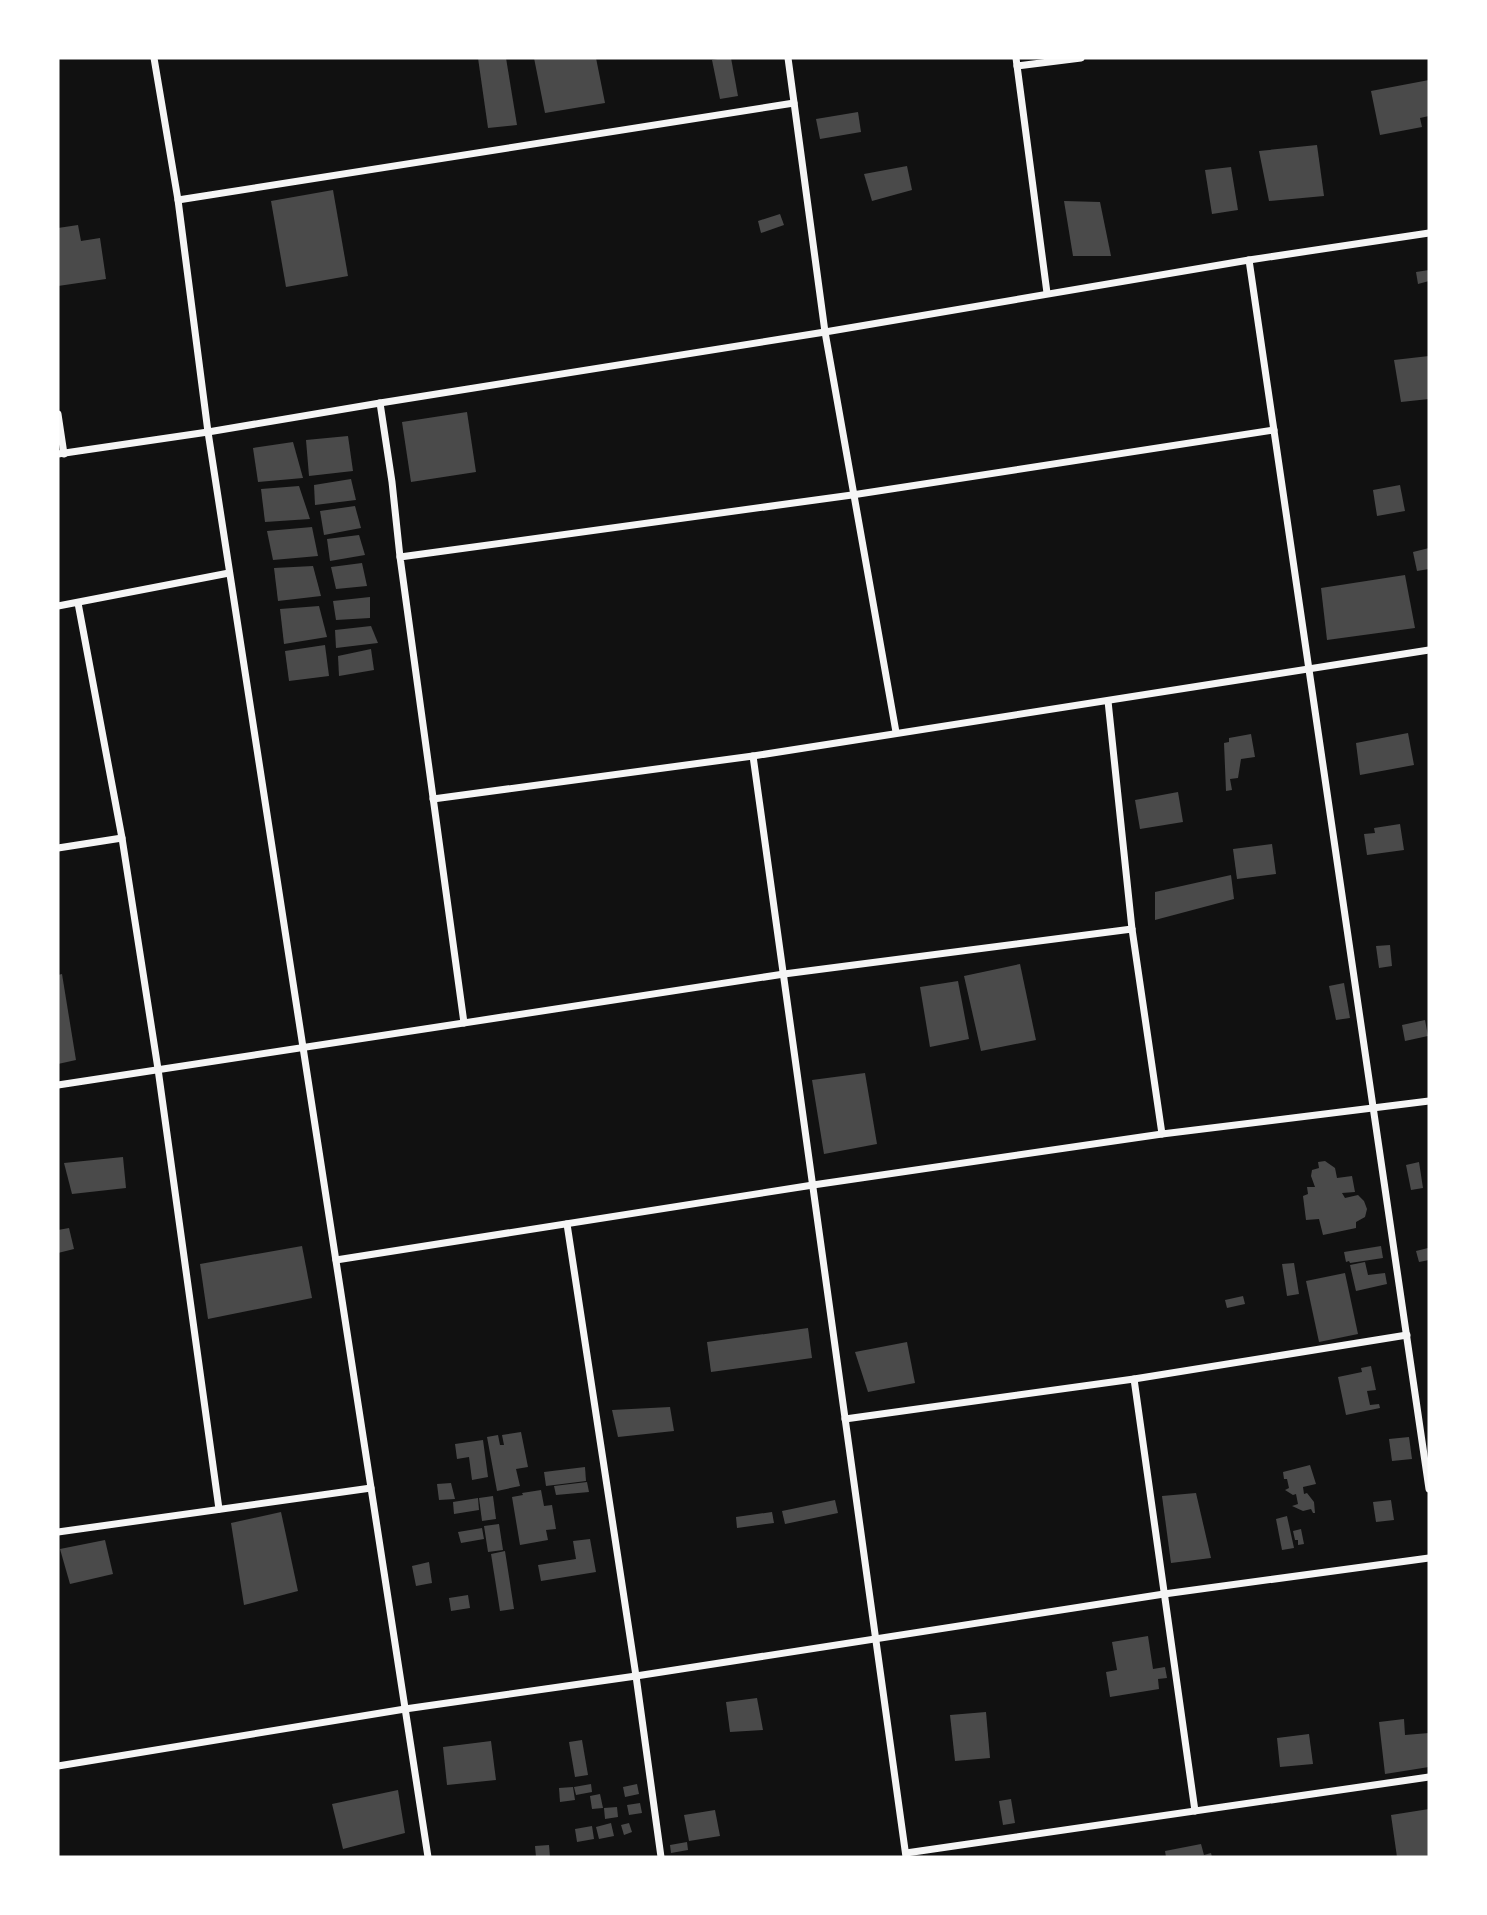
<svg xmlns="http://www.w3.org/2000/svg" width="1487" height="1915" viewBox="0 0 1487 1915" font-family="Raleway,sans-serif">
	<style>
		.building { fill: #4a4a4a }
		.lines { fill: none; stroke-linecap: round; stroke-linejoin: round }
		.minor { stroke: #f5f5f5; stroke-width: 7 }
	</style>
	<rect width="100%" height="100%" fill="#111"/>
	<g class="building">
		<polygon points="478,58 506,58 517,125 488,128"/>
		<polygon points="534,58 596,58 605,103 545,113"/>
		<polygon points="723,58 731,58 738,96 720,99 712,60"/>
		<polygon points="1429,80 1429,116 1420,118 1422,127 1380,135 1371,91"/>
		<polygon points="858,112 861,132 820,139 816,119"/>
		<polygon points="1317,145 1324,196 1269,201 1259,151"/>
		<polygon points="907,166 912,190 872,201 864,174"/>
		<polygon points="1231,167 1238,210 1212,214 1205,170"/>
		<polygon points="333,190 348,276 286,287 271,201"/>
		<polygon points="1064,201 1100,202 1111,256 1073,256"/>
		<polygon points="780,214 784,225 761,233 758,221"/>
		<polygon points="78,225 81,241 100,238 106,279 58,286 58,228"/>
		<polygon points="1429,270 1429,281 1418,284 1416,272"/>
		<polygon points="1429,356 1429,399 1401,402 1394,360"/>
		<polygon points="467,412 476,472 411,482 402,422"/>
		<polygon points="348,436 353,471 309,476 306,440"/>
		<polygon points="293,442 303,478 258,482 253,448"/>
		<polygon points="351,479 356,500 315,505 314,485"/>
		<polygon points="1400,485 1405,511 1377,516 1373,490"/>
		<polygon points="299,486 310,519 265,522 261,489"/>
		<polygon points="355,506 361,528 324,535 320,511"/>
		<polygon points="312,527 318,556 273,560 267,531"/>
		<polygon points="359,535 365,555 330,561 327,539"/>
		<polygon points="1429,548 1429,569 1417,571 1413,552"/>
		<polygon points="362,563 367,586 336,589 331,567"/>
		<polygon points="313,566 321,596 278,601 274,568"/>
		<polygon points="1405,575 1415,628 1327,640 1321,588"/>
		<polygon points="370,597 370,618 336,620 333,601"/>
		<polygon points="319,606 327,637 284,644 280,609"/>
		<polygon points="371,626 378,643 336,648 335,630"/>
		<polygon points="325,645 329,676 289,681 285,651"/>
		<polygon points="371,649 374,670 339,676 338,656"/>
		<polygon points="1408,733 1414,765 1360,775 1356,743"/>
		<polygon points="1251,734 1255,757 1241,759 1238,778 1230,779 1232,790 1226,791 1224,743 1229,742 1229,738"/>
		<polygon points="1178,792 1183,822 1140,829 1135,800"/>
		<polygon points="1400,824 1404,850 1367,855 1364,834 1375,833 1374,828"/>
		<polygon points="1272,844 1276,874 1237,879 1233,849"/>
		<polygon points="1231,875 1234,899 1155,920 1155,892"/>
		<polygon points="1390,945 1392,966 1379,968 1376,946"/>
		<polygon points="1020,964 1036,1040 981,1051 964,976"/>
		<polygon points="62,974 76,1060 58,1064 58,975"/>
		<polygon points="958,981 969,1039 930,1047 920,987"/>
		<polygon points="1344,983 1350,1018 1336,1020 1329,986"/>
		<polygon points="1425,1020 1428,1036 1405,1041 1402,1025"/>
		<polygon points="865,1073 877,1144 824,1154 812,1080"/>
		<polygon points="123,1157 126,1188 72,1194 64,1163"/>
		<polygon points="1325,1161 1335,1168 1337,1178 1352,1176 1355,1192 1342,1193 1345,1198 1358,1195 1364,1201 1367,1209 1365,1217 1356,1222 1356,1228 1323,1235 1319,1219 1306,1220 1303,1196 1308,1194 1307,1187 1315,1187 1311,1176 1312,1170 1319,1168 1318,1162"/>
		<polygon points="1419,1162 1423,1188 1411,1190 1406,1165"/>
		<polygon points="69,1228 74,1249 58,1253 58,1230"/>
		<polygon points="302,1246 312,1298 208,1319 200,1264"/>
		<polygon points="1381,1246 1383,1258 1350,1263 1349,1261 1346,1262 1344,1252"/>
		<polygon points="1428,1248 1429,1260 1419,1262 1416,1251"/>
		<polygon points="1365,1262 1368,1275 1385,1273 1387,1284 1356,1291 1350,1265"/>
		<polygon points="1294,1263 1299,1294 1287,1296 1282,1264"/>
		<polygon points="1345,1273 1358,1334 1319,1342 1306,1281"/>
		<polygon points="1243,1296 1245,1304 1227,1308 1225,1300"/>
		<polygon points="808,1328 812,1358 711,1372 707,1342"/>
		<polygon points="907,1342 915,1383 868,1392 855,1352"/>
		<polygon points="1371,1366 1376,1390 1367,1391 1370,1405 1379,1404 1380,1408 1346,1415 1338,1377 1362,1372 1361,1368"/>
		<polygon points="670,1407 674,1431 618,1437 612,1410"/>
		<polygon points="521,1432 528,1467 516,1469 520,1486 497,1491 487,1437 498,1435 500,1445 504,1445 502,1435"/>
		<polygon points="1409,1437 1412,1459 1392,1461 1389,1439"/>
		<polygon points="483,1440 488,1477 472,1480 469,1457 457,1459 455,1444"/>
		<polygon points="1310,1465 1316,1484 1303,1487 1304,1494 1307,1493 1314,1502 1315,1513 1313,1513 1311,1509 1303,1511 1292,1506 1298,1504 1296,1494 1293,1495 1285,1490 1289,1488 1287,1479 1284,1479 1283,1472"/>
		<polygon points="585,1467 586,1481 546,1486 544,1472"/>
		<polygon points="587,1482 589,1492 556,1495 554,1486"/>
		<polygon points="451,1483 455,1499 439,1500 437,1484"/>
		<polygon points="541,1490 544,1506 552,1505 556,1529 546,1530 548,1540 520,1545 512,1497 523,1495 522,1493"/>
		<polygon points="1196,1493 1211,1558 1171,1563 1162,1496"/>
		<polygon points="493,1496 496,1519 482,1521 479,1498"/>
		<polygon points="478,1498 479,1510 454,1514 453,1502"/>
		<polygon points="835,1500 838,1513 785,1524 782,1511"/>
		<polygon points="1391,1500 1394,1520 1376,1522 1373,1502"/>
		<polygon points="281,1512 298,1591 244,1605 231,1523"/>
		<polygon points="772,1512 774,1523 737,1528 736,1517"/>
		<polygon points="1287,1516 1294,1548 1282,1550 1276,1519"/>
		<polygon points="499,1524 503,1550 488,1552 484,1526"/>
		<polygon points="482,1528 484,1539 461,1543 458,1532"/>
		<polygon points="1301,1529 1304,1544 1298,1545 1298,1540 1295,1540 1293,1531"/>
		<polygon points="590,1539 596,1572 541,1581 538,1565 576,1559 573,1541"/>
		<polygon points="105,1540 113,1574 70,1584 60,1549"/>
		<polygon points="505,1551 514,1609 500,1611 491,1554"/>
		<polygon points="429,1562 432,1583 416,1586 412,1566"/>
		<polygon points="468,1595 470,1608 451,1611 449,1598"/>
		<polygon points="1148,1636 1153,1669 1165,1667 1167,1678 1158,1679 1159,1689 1110,1697 1106,1672 1117,1670 1112,1642"/>
		<polygon points="757,1698 763,1730 730,1732 726,1702"/>
		<polygon points="986,1712 990,1758 955,1761 950,1715"/>
		<polygon points="1404,1719 1405,1735 1429,1733 1429,1767 1385,1774 1379,1722"/>
		<polygon points="1309,1734 1313,1764 1280,1767 1277,1738"/>
		<polygon points="582,1740 588,1775 575,1777 569,1742"/>
		<polygon points="491,1741 496,1780 447,1785 443,1747"/>
		<polygon points="591,1784 592,1792 576,1795 574,1787"/>
		<polygon points="637,1784 639,1794 625,1797 623,1787"/>
		<polygon points="573,1787 575,1800 560,1802 559,1788"/>
		<polygon points="398,1790 405,1833 343,1849 332,1804"/>
		<polygon points="600,1794 603,1808 592,1809 590,1796"/>
		<polygon points="1011,1799 1015,1823 1003,1825 999,1801"/>
		<polygon points="640,1803 642,1813 629,1815 627,1805"/>
		<polygon points="617,1807 618,1817 605,1819 604,1808"/>
		<polygon points="1429,1809 1429,1857 1397,1857 1391,1815"/>
		<polygon points="715,1810 720,1836 689,1841 684,1815"/>
		<polygon points="611,1823 614,1836 599,1839 596,1827"/>
		<polygon points="629,1823 632,1832 624,1835 621,1825"/>
		<polygon points="592,1826 594,1839 577,1842 575,1829"/>
		<polygon points="687,1842 688,1850 671,1853 670,1845"/>
		<polygon points="1201,1844 1204,1855 1211,1853 1212,1857 1166,1857 1165,1851"/>
		<polygon points="549,1845 550,1857 536,1857 535,1846"/>
	</g>
	<g class="lines">
		<g class="minor">
			<polyline points="154,58 178,200 208,432 428,1857"/>
			<polyline points="788,58 825,332 896,732"/>
			<polyline points="1016,58 1047,293"/>
			<polyline points="1017,66 1081,58"/>
			<polyline points="178,200 794,103"/>
			<polyline points="1249,260 1429,1489"/>
			<polyline points="380,403 392,482 400,557"/>
			<polyline points="58,414 64,454"/>
			<polyline points="58,454 208,432 380,403 825,332 1249,260 1429,233"/>
			<polyline points="78,603 122,838 158,1069 219,1509"/>
			<polyline points="58,606 229,573"/>
			<polyline points="1108,701 1132,929 1162,1134"/>
			<polyline points="753,756 906,1857"/>
			<polyline points="433,799 753,756 1429,650"/>
			<polyline points="58,848 122,838"/>
			<polyline points="464,1023 400,557 852,495 1274,430"/>
			<polyline points="58,1085 784,974 1132,929"/>
			<polyline points="567,1224 636,1676 661,1857"/>
			<polyline points="336,1260 813,1185 1162,1134 1429,1101"/>
			<polyline points="1134,1379 1195,1811"/>
			<polyline points="845,1419 1134,1379 1407,1335"/>
			<polyline points="58,1532 371,1488"/>
			<polyline points="58,1766 405,1709 636,1676 1164,1594 1429,1558"/>
			<polyline points="906,1853 1429,1777"/>
		</g>
	</g>
	<rect width="1487" height="1915" fill="none" stroke="#ffffff" stroke-width="119"/>
</svg>
